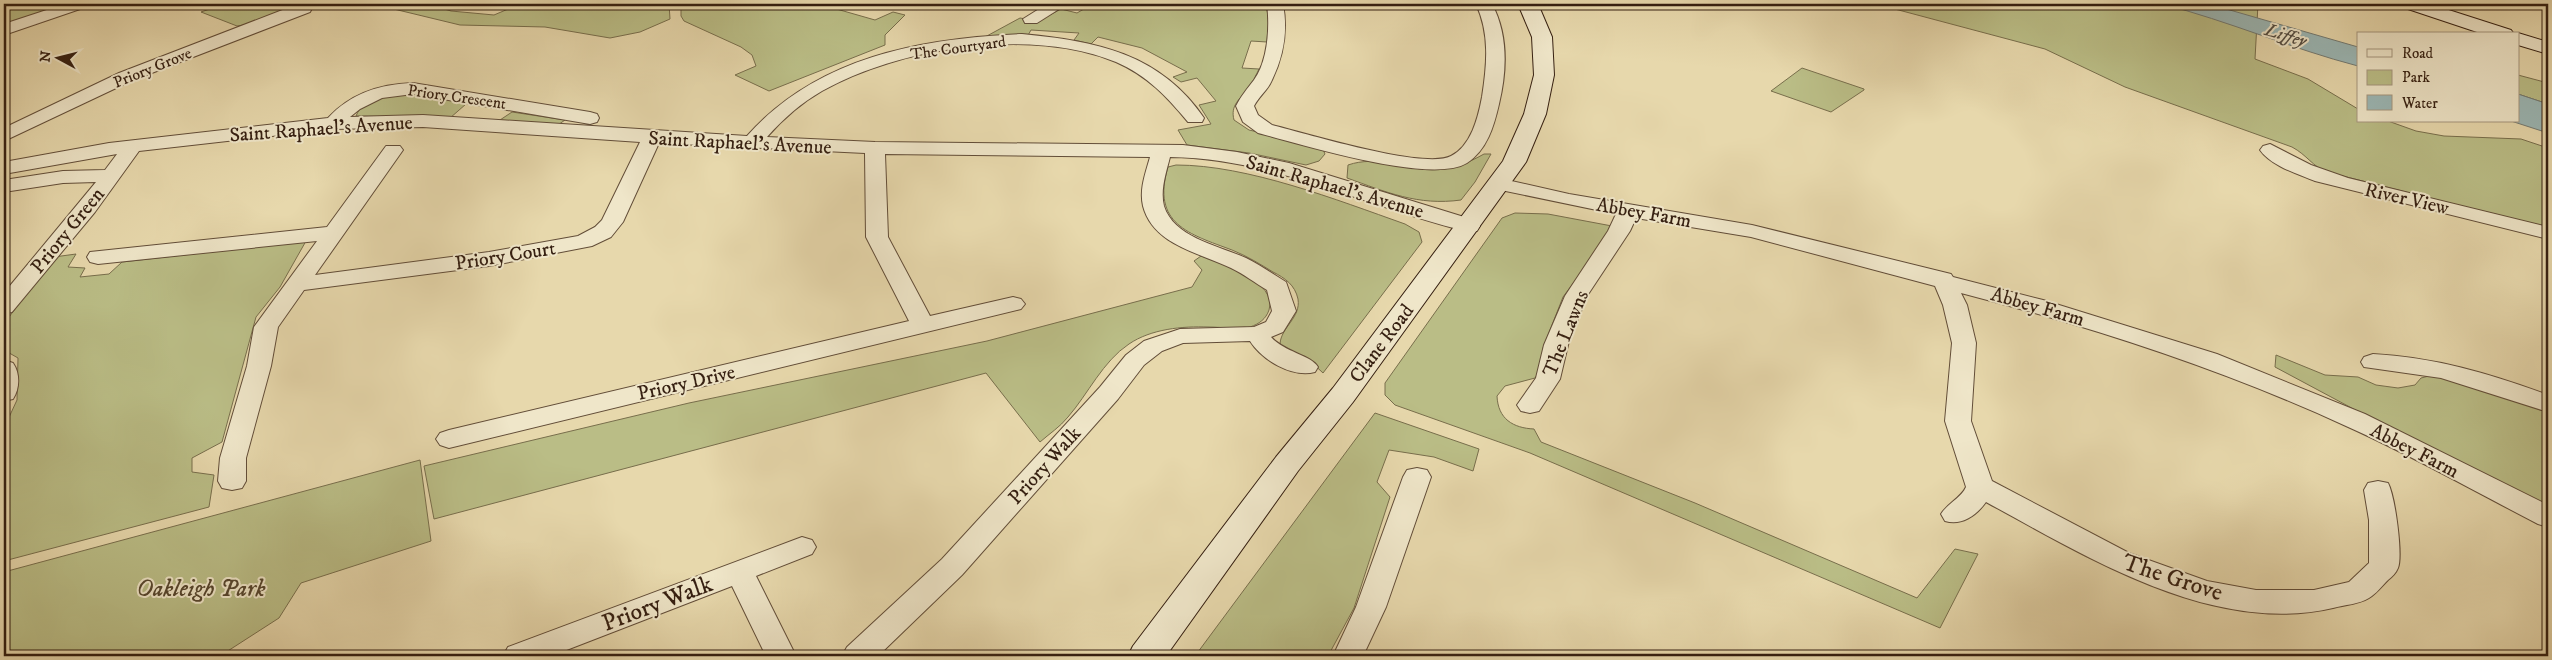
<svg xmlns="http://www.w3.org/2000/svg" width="2552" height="660" viewBox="0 0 2552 660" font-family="'IM FELL DW Pica',serif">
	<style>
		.green { fill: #babd86; stroke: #786e4c }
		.water { fill: #9bb7b5; stroke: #727a73 }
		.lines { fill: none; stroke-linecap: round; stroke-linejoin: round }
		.street-casing { stroke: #624d38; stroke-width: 2 }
		.secondary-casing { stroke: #351f11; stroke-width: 2 }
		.street { fill: #efe6c9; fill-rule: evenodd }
		.secondary { fill: #efe6c9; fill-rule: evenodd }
		.labels { text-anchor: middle; stroke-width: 4; stroke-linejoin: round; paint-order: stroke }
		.far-street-label { font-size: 16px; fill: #351f11; stroke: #efe6c9 }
		.far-water-label { font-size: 18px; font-style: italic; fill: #544d42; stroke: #efe6c9 }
		.street-label { font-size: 20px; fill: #351f11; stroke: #efe6c9 }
		.near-street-label { font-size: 24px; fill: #351f11; stroke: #efe6c9 }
		.near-park-label { font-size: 24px; font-style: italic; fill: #56462e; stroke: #efe6c9 }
	</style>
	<rect width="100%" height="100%" fill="#e7d8ac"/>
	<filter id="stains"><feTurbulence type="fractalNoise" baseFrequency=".004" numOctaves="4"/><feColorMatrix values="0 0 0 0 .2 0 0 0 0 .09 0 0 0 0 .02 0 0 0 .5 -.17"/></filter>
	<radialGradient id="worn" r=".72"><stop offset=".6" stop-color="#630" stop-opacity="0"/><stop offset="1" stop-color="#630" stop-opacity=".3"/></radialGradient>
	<g class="green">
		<polygon points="4,4 50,4 55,6 43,14 4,27"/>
		<polygon points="224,4 304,4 252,24 237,26 201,12"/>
		<polygon points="373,4 428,4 451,11 494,15 520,4 669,4 670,19 640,32 610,38 545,27 460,25"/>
		<polygon points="681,4 819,4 875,20 893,12 905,15 885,35 885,45 769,91 735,75 756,66 752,55 741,47 684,21 681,16"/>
		<path d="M1082 4H1266L1270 27 1267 42 1251 41 1242 68 1259 69C1256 75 1253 82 1249 88 1240 99 1230 105 1234 120L1249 130 1322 147 1325 154 1319 161 1306 165 1249 153 1187 145 1178 130 1211 124 1199 105 1216 101 1197 78 1181 82 1173 77 1187 72 1142 48 1098 37 1091 44 1074 40 1079 33 1031 30 1027 37H985L1020 18 1038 21 1061 9 1077 13 1089 6Z"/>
		<path d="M1876 4H2258L2255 59 2308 79 2358 109V121H2388L2416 131 2444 136 2521 139 2548 148V228L2327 172C2313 167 2307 155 2292 147L2125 87 2045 49Z"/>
		<polygon points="1802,68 1864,89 1864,90 1831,112 1771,91"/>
		<polygon points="2518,75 2548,83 2548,104 2518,94"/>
		<path d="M406 92 464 102 466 104 450 118 356 116C364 96 387 96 406 92Z"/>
		<polygon points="512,112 565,120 555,127 497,122"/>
		<path d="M1484 154H1491L1475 182 1461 200C1418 206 1386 192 1347 178L1348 165C1377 155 1403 169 1432 170 1451 170 1468 163 1484 154Z"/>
		<path d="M1176 165C1248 165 1337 200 1405 224L1419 232 1422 242 1323 373 1306 357 1284 349 1280 344C1281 327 1301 318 1298 299 1295 285 1285 278 1273 272 1260 264 1247 256 1232 250 1189 234 1151 224 1168 167Z"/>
		<path d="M1515 213 1548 214 1612 226 1600 247 1563 297 1543 348V366L1535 378 1505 386 1497 396C1498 419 1513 428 1534 429L1541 442 1695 503 1917 598 1955 549 1978 554 1940 628 1530 453 1395 405 1385 395V383L1502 218Z"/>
		<polygon points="306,241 280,287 256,317 222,442 192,458 192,472 214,475 209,507 4,561 4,428 17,400 18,358 4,350 4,332 9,317 54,257 76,254 68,267 85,268 80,277 109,274 122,262"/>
		<path d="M1201 256C1222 263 1278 282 1269 310 1266 319 1259 324 1250 327 1236 330 1223 327 1209 327 1182 326 1151 329 1129 344 1103 361 1088 394 1068 417 1060 427 1049 434 1040 442L986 373 434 519 424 466 689 403 987 341 1192 287 1202 270 1194 261Z"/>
		<polygon points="2276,355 2325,375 2358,377 2376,385 2398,388 2415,385 2421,378 2433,375 2481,387 2548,413 2548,504 2505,490 2275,367"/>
		<polygon points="1375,413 1479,449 1473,471 1434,457 1389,450 1377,482 1390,497 1354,608 1328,656 1195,656"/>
		<polygon points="420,460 431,541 301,583 279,618 220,656 4,656 4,572"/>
	</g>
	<g class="water">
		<path d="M2162 4H2209L2358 47V66C2292 49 2229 21 2162 4Z"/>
		<polygon points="2518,94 2548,104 2548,133 2511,121 2518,121"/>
	</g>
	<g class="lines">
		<defs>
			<g id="street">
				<polygon points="65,4 88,4 86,7 4,35 4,24"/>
				<polygon points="298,4 307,4 312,8 310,12 131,81 4,141 4,128 119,73"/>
				<polygon points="1047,4 1067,4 1037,23 1025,23 1023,19"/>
				<path d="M1267 4H1283C1288 31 1284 55 1272 80 1268 90 1259 96 1254 106L1258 115 1272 125C1305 133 1424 170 1451 156 1471 146 1478 118 1482 97 1487 65 1490 34 1476 4H1492C1508 34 1507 71 1499 104 1494 126 1487 150 1467 163 1432 185 1300 144 1258 133L1243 122 1236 106C1241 96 1247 89 1254 80 1268 61 1270 27 1267 4Z"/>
				<path d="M1022 34C1095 41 1160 53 1204 118L1202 122H1188C1167 97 1148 76 1116 62 1033 27 899 47 822 91 801 103 783 119 767 137L875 142 1183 145 1237 152 1289 163 1477 221 1480 226 1477 231 1469 232C1369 208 1274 158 1170 157 1166 173 1160 190 1164 206 1174 238 1220 246 1246 258 1260 265 1273 274 1286 282L1296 311 1283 332 1271 337C1284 352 1311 355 1318 367L1315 372C1292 378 1262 360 1250 341L1183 343 1162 351 1144 365 1118 399 962 575 878 656H842L847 647 942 559 1100 387 1126 355 1144 341 1180 329 1254 327 1266 322 1272 311 1267 290C1255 283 1244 274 1231 268 1200 253 1153 245 1143 206 1139 189 1146 172 1150 157L885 154 888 237 930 316 1013 297 1021 299 1025 304 1021 309 449 448 440 445 436 439 440 433 449 430 909 321 866 237 865 153 659 143 623 222 611 237 592 246 489 266 304 290 278 327 271 366 246 458V481L242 488 232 490 222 488 218 481 220 458 247 366 254 327 317 241 98 264 90 262 87 257 90 252 327 227 386 146H400L403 150 315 275 489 252 578 236 595 227 602 220 640 142 423 127 334 129 139 151 95 212 12 312 4 314V293L96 182 63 183 4 192V180L63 171 105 170 117 154 4 174V162L109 143 328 118C351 93 380 84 413 83L590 112 597 114 599 118 597 122 590 124 413 94 382 98 360 109 350 117 423 115 747 136C817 57 921 38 1022 34Z"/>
				<path d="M2270 144 2311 165 2348 178 2548 227V239L2315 181C2298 174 2271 166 2260 150L2263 146Z"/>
				<path d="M1498 178 1569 194 1752 225 1951 274 1953 277 2043 300 2217 354 2365 414 2548 505V527L2538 524C2474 491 2411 455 2346 426 2222 369 2092 327 1961 293L1967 305 1976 343 1971 421 1992 481 2129 553 2207 581 2256 590H2314L2349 582 2369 563V520L2364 490 2368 483 2378 481 2388 483C2395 496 2403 555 2398 568 2396 573 2392 577 2388 580 2382 586 2376 594 2369 598 2360 604 2344 605 2333 608 2213 636 2087 557 1986 502 1976 516 1961 526 1945 521L1941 514C1948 503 1961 498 1966 487L1945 421 1952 343 1943 305 1935 286 1751 237 1636 218 1630 231 1587 296 1568 345 1560 379 1539 411 1530 413 1521 411 1517 405 1536 378 1544 345 1565 296 1608 231 1616 214 1491 188 1488 184 1491 180Z"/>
				<path d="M2373 354C2434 357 2491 374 2548 395V412L2441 378 2364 367 2361 362 2364 357Z"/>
				<path d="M4 360 13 363C20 373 20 388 13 399L4 401Z"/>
				<polygon points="1417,468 1427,470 1431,477 1386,607 1363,656 1333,656 1356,607 1403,477 1407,470"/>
				<polygon points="802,537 812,540 816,547 812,554 756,576 796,656 766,656 732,586 551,656 503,656 508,647"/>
			</g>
			<g id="secondary">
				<polygon points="1518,4 1538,4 1552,37 1554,75 1546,114 1526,162 1353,402 1298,471 1166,656 1128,656 1133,646 1276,457 1333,388 1503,161 1524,114 1534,75 1532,37"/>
				<polygon points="2402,4 2430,4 2511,30 2514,34 2483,34 2405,8"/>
				<polygon points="2518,33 2548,42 2548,54 2518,45 2518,34 2515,34"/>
			</g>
		</defs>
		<use href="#street" class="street-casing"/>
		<use href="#secondary" class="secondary-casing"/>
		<use href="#street" class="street"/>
		<use href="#secondary" class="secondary"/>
	</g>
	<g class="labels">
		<g class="far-street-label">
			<text transform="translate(958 47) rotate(-8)" y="6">The Courtyard</text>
			<text transform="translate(152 67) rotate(-22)" y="6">Priory Grove</text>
			<text transform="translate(457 96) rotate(8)" y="6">Priory Crescent</text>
		</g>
		<g class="far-water-label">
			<text transform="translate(2286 35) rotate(17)" y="6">Liffey</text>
		</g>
		<g class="street-label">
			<text transform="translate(321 128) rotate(-4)" y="7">Saint Raphael's Avenue</text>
			<text transform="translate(740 142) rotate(3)" y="7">Saint Raphael's Avenue</text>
			<text transform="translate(1335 186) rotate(16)" y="7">Saint Raphael's Avenue</text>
			<text transform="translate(2407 198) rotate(13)" y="7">River View</text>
			<text transform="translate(1644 212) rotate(10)" y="7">Abbey Farm</text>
			<text transform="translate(67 230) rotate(-51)" y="7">Priory Green</text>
			<text transform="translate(505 255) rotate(-9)" y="7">Priory Court</text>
			<text transform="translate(2038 306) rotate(16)" y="7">Abbey Farm</text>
			<text transform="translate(1565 333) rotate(-68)" y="7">The Lawns</text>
			<text transform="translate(1381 343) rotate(-53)" y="7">Clane Road</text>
			<text transform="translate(686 382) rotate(-13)" y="7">Priory Drive</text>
			<text transform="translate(2415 450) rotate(27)" y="7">Abbey Farm</text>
			<text transform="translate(1044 465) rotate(-48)" y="7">Priory Walk</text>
		</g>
		<g class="near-street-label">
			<text transform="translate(2173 577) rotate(18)" y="8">The Grove</text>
			<text transform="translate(657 603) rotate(-21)" y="8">Priory Walk</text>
		</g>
		<g class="near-park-label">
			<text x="201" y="596">Oakleigh Park</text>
		</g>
	</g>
	<rect width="2552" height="660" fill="none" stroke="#e7d8ac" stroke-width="20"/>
	<rect x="5" y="5" width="2542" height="650" fill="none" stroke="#351f11" stroke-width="2.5"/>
	<rect x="10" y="10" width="2532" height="640" fill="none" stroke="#351f11"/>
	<rect x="2357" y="32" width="162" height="90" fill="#efe6c9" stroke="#a5967f"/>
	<rect x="2367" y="49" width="25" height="8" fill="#efe6c9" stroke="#a5967f"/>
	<text x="2402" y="58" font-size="15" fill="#351f11">Road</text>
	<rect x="2367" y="70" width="25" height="15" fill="#babd86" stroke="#a5967f"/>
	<text x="2402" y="82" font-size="15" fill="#351f11">Park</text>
	<rect x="2367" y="95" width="25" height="15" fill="#9bb7b5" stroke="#a5967f"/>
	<text x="2402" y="108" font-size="15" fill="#351f11">Water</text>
	<g transform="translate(58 58) rotate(277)" stroke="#efe6c9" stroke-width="4" paint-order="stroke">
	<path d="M0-4L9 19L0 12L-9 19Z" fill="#351f11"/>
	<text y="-8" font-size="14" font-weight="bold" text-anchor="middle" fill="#351f11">N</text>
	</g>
	<rect width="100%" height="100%" filter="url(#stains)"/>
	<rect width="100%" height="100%" fill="url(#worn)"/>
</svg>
